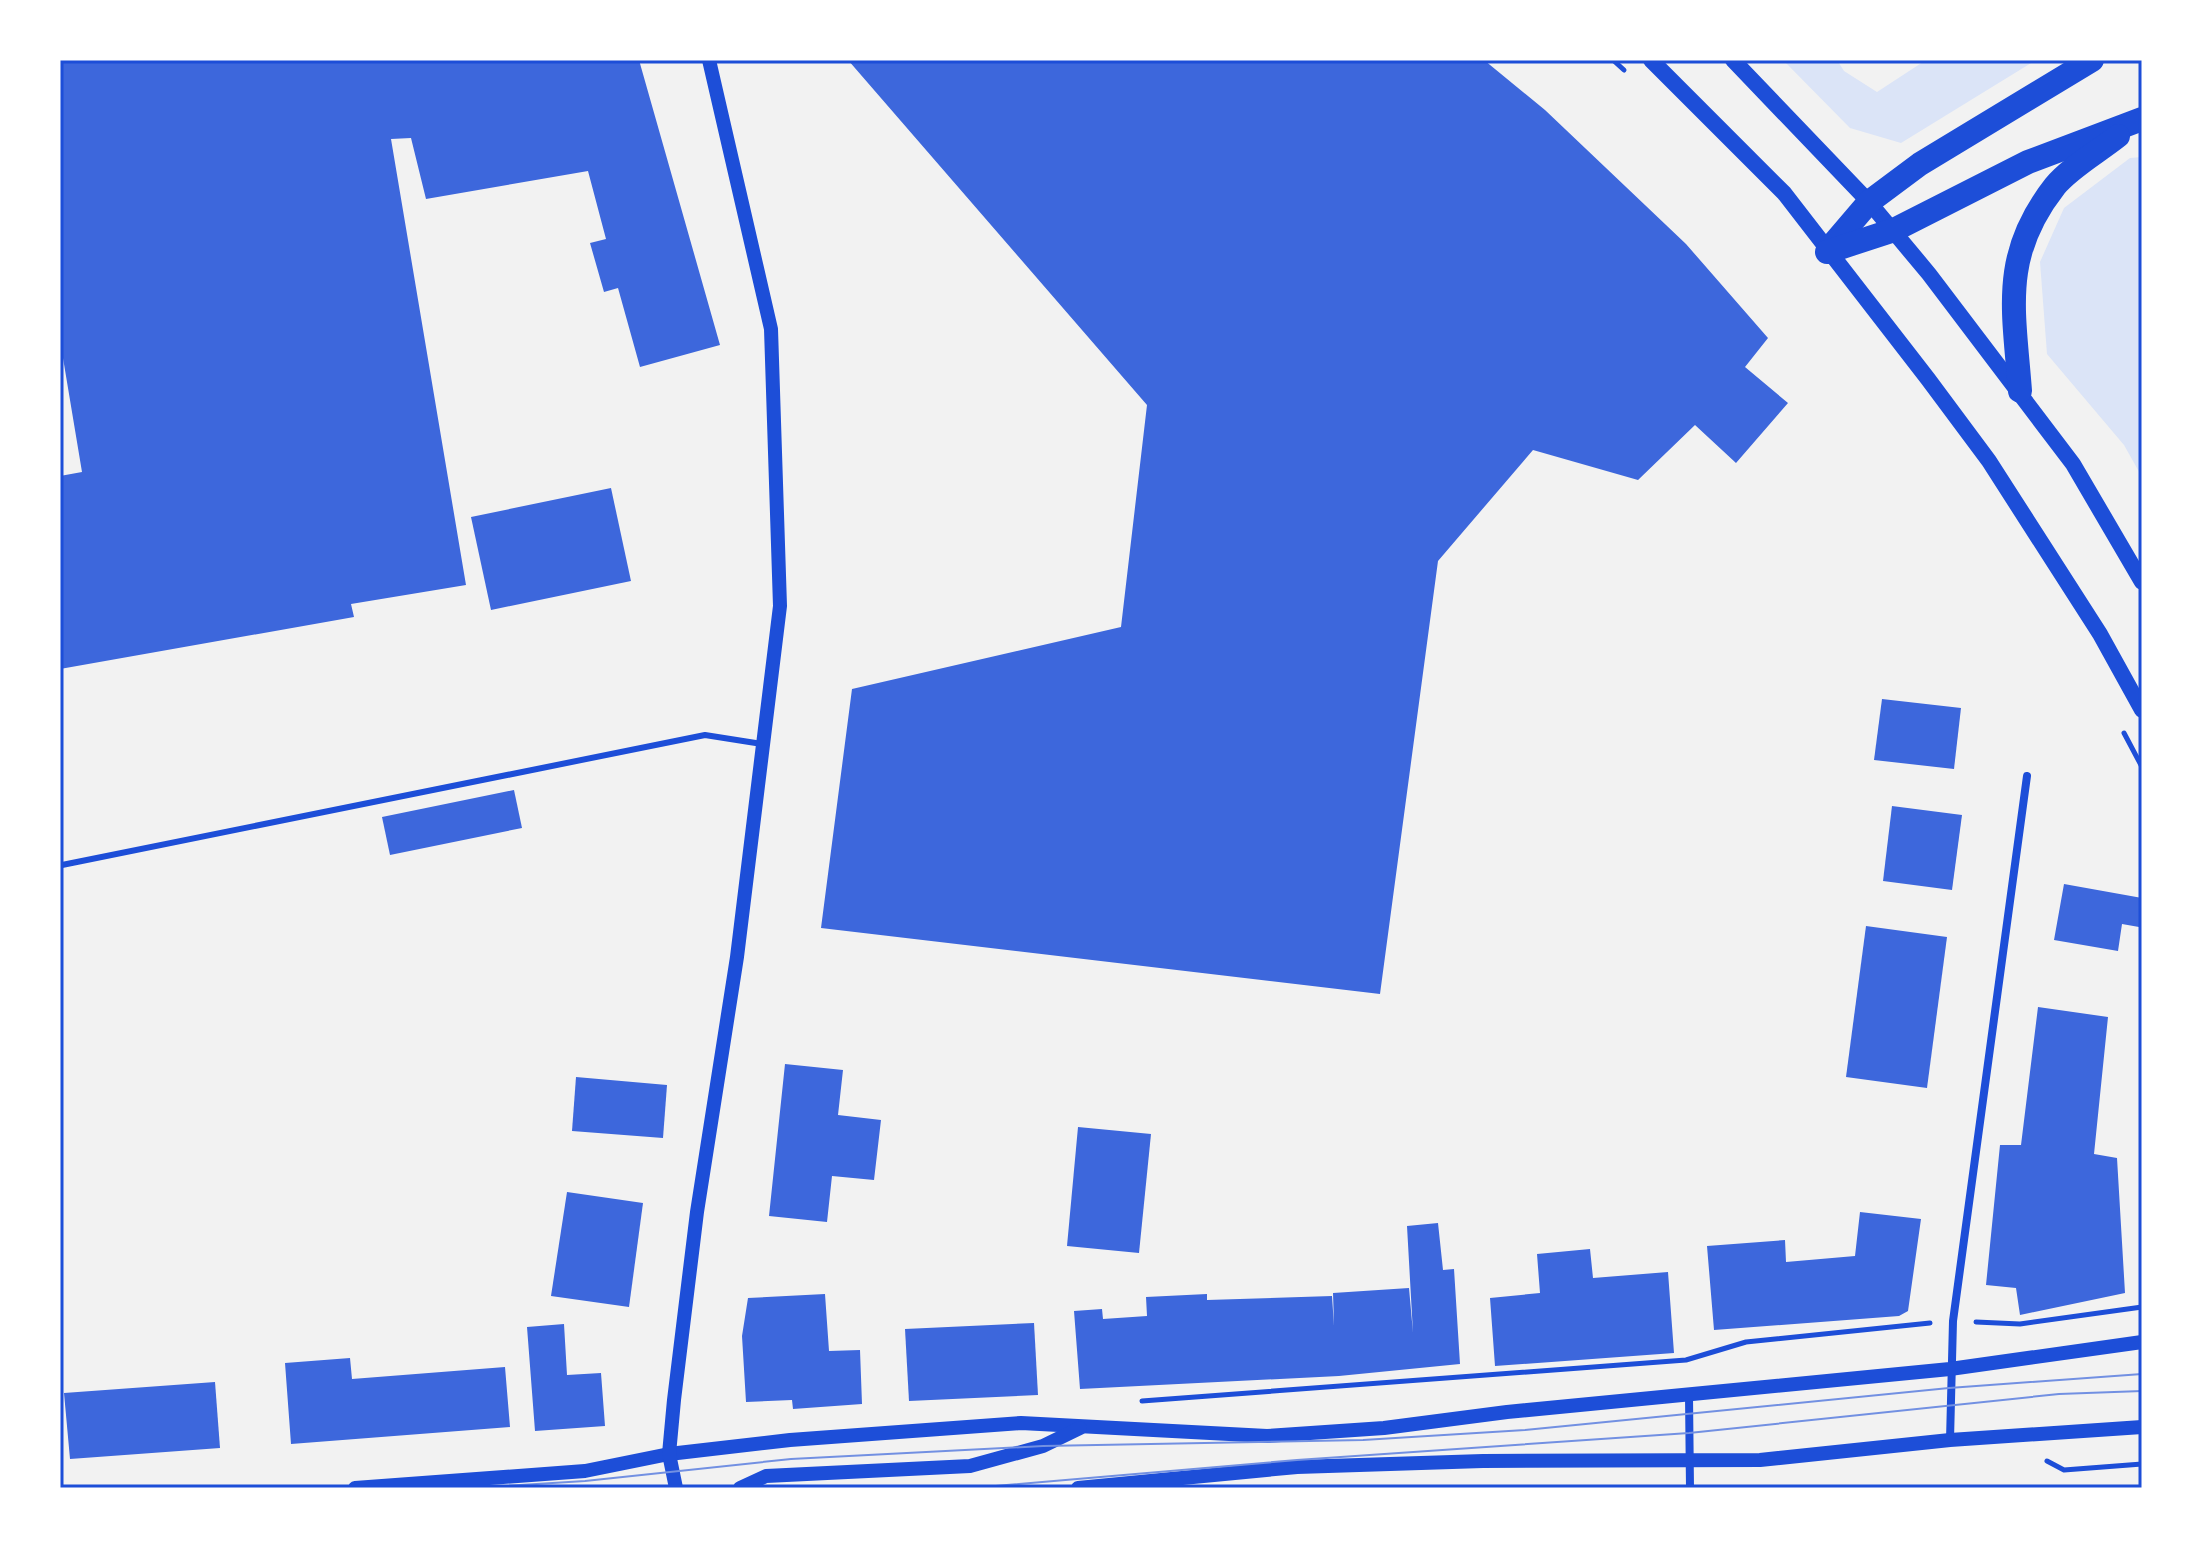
<svg xmlns="http://www.w3.org/2000/svg" width="2202" height="1548" viewBox="0 0 2202 1548" font-family="'DejaVu Sans',sans-serif">
	<style>
		.green { fill: #dbe4f7 }
		.building { fill: #3d67dc }
		.lines { fill: none; stroke-linecap: round; stroke-linejoin: round }
		.path { stroke: #1d4ed8; stroke-width: 5 }
		.service { stroke: #1d4ed8; stroke-width: 6 }
		.minor { stroke: #1d4ed8; stroke-width: 8 }
		.tertiary { stroke: #1d4ed8; stroke-width: 14 }
		.secondary { stroke: #1d4ed8; stroke-width: 16 }
		.motorway { stroke: #1d4ed8; stroke-width: 24 }
		.tram { stroke: #7290e2; stroke-width: 2 }
		.neatline { fill: none; stroke: #1d4ed8; stroke-width: 3 }
	</style>
	<rect width="100%" height="100%" fill="#f2f2f2"/>
	<g class="green">
		<polygon points="1783,60 1837,60 1844,71 1877,92 1926,60 2036,60 1901,143 1850,128"/>
		<polygon points="2142,157 2142,477 2124,445 2047,354 2040,262 2064,208 2130,158"/>
	</g>
	<g class="building">
		<polygon points="60,60 639,60 720,345 640,367 618,288 604,292 590,243 606,239 588,171 426,199 411,138 391,139 466,585 351,604 354,617 60,669 60,476 82,472 60,340"/>
		<polygon points="848,60 1484,60 1545,110 1686,244 1768,338 1745,367 1788,403 1736,463 1695,425 1638,480 1533,450 1438,561 1380,994 821,928 852,689 1121,627 1147,405"/>
		<polygon points="611,488 631,581 491,610 471,517"/>
		<polygon points="1882,699 1961,708 1954,769 1874,760"/>
		<polygon points="514,790 522,828 390,855 382,817"/>
		<polygon points="1892,806 1962,815 1952,890 1883,881"/>
		<polygon points="2064,884 2142,898 2139,927 2122,924 2118,951 2054,940"/>
		<polygon points="1866,926 1947,937 1927,1088 1846,1077"/>
		<polygon points="2038,1007 2108,1017 2094,1154 2117,1158 2125,1293 2020,1315 2016,1288 1986,1285 2000,1145 2021,1145"/>
		<polygon points="785,1064 843,1070 838,1115 881,1120 874,1180 832,1176 827,1222 769,1216"/>
		<polygon points="576,1077 667,1085 663,1138 572,1131"/>
		<polygon points="1078,1127 1151,1134 1139,1253 1067,1246"/>
		<polygon points="567,1192 643,1203 629,1307 551,1296"/>
		<polygon points="1860,1212 1921,1219 1908,1311 1899,1316 1714,1330 1707,1246 1785,1240 1786,1262 1855,1256"/>
		<polygon points="1438,1223 1443,1270 1454,1269 1460,1364 1339,1376 1080,1389 1074,1311 1102,1309 1103,1319 1147,1316 1146,1297 1207,1294 1207,1300 1332,1296 1334,1326 1333,1293 1409,1288 1413,1333 1407,1226"/>
		<polygon points="1590,1249 1593,1278 1668,1272 1674,1353 1495,1366 1490,1298 1540,1293 1537,1254"/>
		<polygon points="825,1294 829,1351 860,1350 862,1404 793,1409 792,1400 746,1402 742,1336 748,1298"/>
		<polygon points="1034,1323 1038,1395 909,1401 905,1329"/>
		<polygon points="564,1324 567,1375 601,1373 605,1426 535,1431 527,1327"/>
		<polygon points="350,1358 352,1379 505,1367 510,1427 291,1444 285,1363"/>
		<polygon points="215,1382 220,1448 70,1459 64,1393"/>
	</g>
	<g class="lines">
		<g class="path">
			<polyline points="1613,60 1624,70"/>
			<polyline points="2124,733 2142,767"/>
			<polyline points="1976,1322 2020,1324 2142,1307"/>
			<polyline points="1142,1401 1686,1360 1746,1342 1930,1323"/>
			<polyline points="2047,1461 2064,1470 2142,1464"/>
		</g>
		<polyline class="service" points="62,865 705,735 762,744"/>
		<g class="minor">
			<polyline points="1689,1396 1690,1488"/>
			<polyline points="1950,1440 1953,1321 2027,776"/>
		</g>
		<g class="tertiary">
			<polyline points="355,1488 585,1471 669,1454 790,1440 1021,1423 1267,1436 1384,1428 1507,1412 1950,1369 2142,1342"/>
			<polyline points="676,1488 669,1454 674,1400 697,1212 737,957 780,606 771,329 709,60"/>
			<polyline points="740,1488 766,1476 970,1466 1043,1446 1080,1428"/>
			<polyline points="1078,1488 1297,1467 1483,1461 1760,1460 1950,1440 2142,1427"/>
		</g>
		<g class="secondary">
			<polyline points="1651,60 1784,193 1928,379 1989,461 2100,634 2142,710"/>
			<polyline points="1733,60 1869,202 1929,274 2073,464 2142,582"/>
		</g>
		<g class="motorway">
			<polyline points="1828,250 1869,202 1920,164 2092,60"/>
			<polyline points="1827,252 1894,230 2028,162 2142,119"/>
			<path d="M2020 391C2014 310 2000 256 2055 186 2071 167 2098 152 2118 136"/>
		</g>
		<g class="tram">
			<polyline points="473,1488 585,1481 791,1459 1043,1446 1363,1440 1525,1430 1949,1388 2142,1374"/>
			<polyline points="973,1488 1297,1460 1689,1433 2059,1394 2142,1391"/>
		</g>
	</g>
	<rect width="2202" height="1548" fill="none" stroke="#ffffff" stroke-width="124"/>
	<rect x="62" y="62" width="2078" height="1424" class="neatline"/>
</svg>
